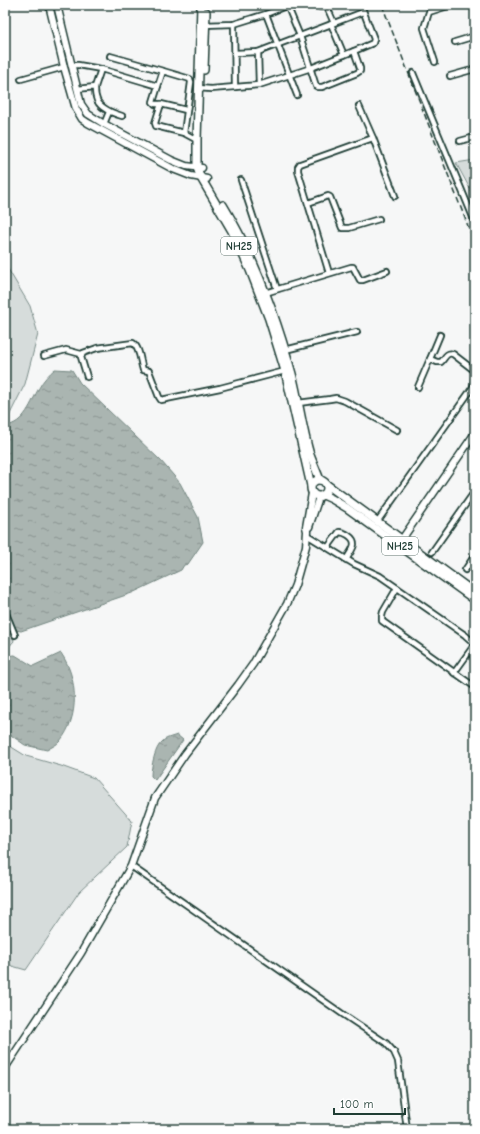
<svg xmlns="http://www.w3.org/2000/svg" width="480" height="1134" viewBox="0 0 480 1134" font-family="'Comic Neue',sans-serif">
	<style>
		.grass { fill: #d6dcdb; stroke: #7a8c88 }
		.water { fill: url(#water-ripples); stroke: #72857f }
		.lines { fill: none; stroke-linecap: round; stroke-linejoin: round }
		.minor-casing { stroke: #1f3d34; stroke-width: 8 }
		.tertiary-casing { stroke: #1f3d34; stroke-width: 9 }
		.primary-casing { stroke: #1f3d34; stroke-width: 10 }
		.minor { stroke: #fff; stroke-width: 4.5 }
		.tertiary { stroke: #fff; stroke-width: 6 }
		.primary { stroke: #fff; stroke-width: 7 }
		.rail { stroke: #1f3d34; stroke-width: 1.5; stroke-dasharray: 6 3; stroke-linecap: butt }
		.labels { text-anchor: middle; stroke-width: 3; stroke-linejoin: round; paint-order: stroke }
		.shield { fill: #fff; stroke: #627771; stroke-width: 1 }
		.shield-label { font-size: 11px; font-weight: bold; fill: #1f3d34 }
	</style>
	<defs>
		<pattern id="water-ripples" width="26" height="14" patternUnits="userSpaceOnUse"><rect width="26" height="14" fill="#aab5b1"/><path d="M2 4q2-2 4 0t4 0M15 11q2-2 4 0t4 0" fill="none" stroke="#8a9491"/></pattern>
	</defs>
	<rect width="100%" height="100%" fill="#f6f7f7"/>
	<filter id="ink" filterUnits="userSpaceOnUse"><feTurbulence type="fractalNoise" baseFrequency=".025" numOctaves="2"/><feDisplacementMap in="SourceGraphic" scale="8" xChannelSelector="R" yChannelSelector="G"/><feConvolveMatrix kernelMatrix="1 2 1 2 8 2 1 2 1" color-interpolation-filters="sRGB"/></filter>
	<g filter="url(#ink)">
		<g class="grass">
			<polygon points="475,160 475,198 456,163"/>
			<polygon points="5,264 30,306 38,334 25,384 7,420 5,420"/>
			<polygon points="5,620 14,641 5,651"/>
			<polygon points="5,743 26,756 61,766 94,778 132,821 127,847 79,892 26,970 5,964"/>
		</g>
		<g class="water">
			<path d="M55 369 72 370 80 383 161 461 180 483 198 517 203 542 188 564 184 565 181 570 132 593 21 631 15 630 5 605V426C25 424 31 402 39 388 43 380 49 374 55 369Z"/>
			<path d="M61 653C78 678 80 717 60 741 57 745 51 747 47 750L25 745 5 731V656L15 655 33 666Z"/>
			<path d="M177 735 183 740 155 780 151 776C151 767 155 747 162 742 165 738 172 737 177 735Z"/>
		</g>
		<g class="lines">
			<defs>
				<g id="minor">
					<polyline points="287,5 300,36 316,86 318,87 322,87 357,73 360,71 360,68 354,51"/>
					<polyline points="317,5 320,7 327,7"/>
					<polyline points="328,5 327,7 334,23"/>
					<polyline points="266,14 297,95"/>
					<polyline points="234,24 235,87"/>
					<polyline points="331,24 344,55"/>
					<polyline points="203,25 234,24 266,14 288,5"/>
					<polyline points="455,42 475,36"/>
					<polyline points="258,52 259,85"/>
					<polyline points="235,53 258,52 363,12"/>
					<polyline points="110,56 163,71"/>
					<polyline points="435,62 424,28 429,12 451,5"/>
					<polyline points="71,65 78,65 101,69"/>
					<polyline points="413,73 475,222"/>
					<polyline points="450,76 475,69"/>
					<polyline points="21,79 64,67"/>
					<polyline points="158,86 153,102 155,104 161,104 186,110"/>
					<polyline points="95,87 101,69 158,86 163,71 190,79 191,82 184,133 197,140"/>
					<polyline points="198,88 211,89 259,85 311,68 354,51 373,43 374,39 361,5"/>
					<path d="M77 89 95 87C95 90 95 94 96 97 98 108 112 113 122 116"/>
					<polyline points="161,104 155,123 156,126 184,133"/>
					<polyline points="359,106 373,138 395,196"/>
					<polyline points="104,124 109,112"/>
					<polyline points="460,141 475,137"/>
					<polyline points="241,180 277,289"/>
					<polyline points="308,203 328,196 330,197 342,228 349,228 379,219"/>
					<polyline points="329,273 298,171 298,167 300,164 373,138"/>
					<polyline points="265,293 351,267 353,267 360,280 363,280 387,271"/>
					<polyline points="285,350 357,332"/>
					<polyline points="44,356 66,350 81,354"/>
					<polyline points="430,359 440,335"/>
					<path d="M87 377 81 357 83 353 97 348 133 343C140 348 140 361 143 370L149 371 159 397 161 400 220 388 285 371"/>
					<path d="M418 387 430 359 437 362H441C445 358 446 352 453 354L475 371"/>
					<polyline points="473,387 475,376"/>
					<polyline points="298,403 330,399 336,398 345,401 397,430"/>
					<polyline points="377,522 473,387 475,388"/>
					<polyline points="307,535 354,564 380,576 465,635 475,644"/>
					<path d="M328 547 339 532C343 532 345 533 348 535 360 543 351 550 346 560"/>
					<polyline points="432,552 475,491"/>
					<polyline points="465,570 475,555"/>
					<polyline points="397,588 383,612 382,616 382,621 475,687"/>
					<polyline points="5,611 15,635"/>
					<polyline points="454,673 475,644"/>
					<polyline points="131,866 344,1015 386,1043 394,1052 398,1061 407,1129"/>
				</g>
				<g id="tertiary">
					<polyline points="49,5 64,67 76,109 82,119 88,123 173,169 191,176 207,179"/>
					<polyline points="57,5 81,104 88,114 104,124 171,160 186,166 202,168"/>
					<polyline points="309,527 319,497"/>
					<polyline points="400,542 475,433"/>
					<polyline points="5,1068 81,953 131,866 155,798 185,754 238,685 253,664 287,604 295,585 306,546 307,531 306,527 312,493"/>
				</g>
				<g id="primary">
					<polyline points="201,5 197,140 197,168 201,178 232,231 250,270 269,319 285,371 311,486"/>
					<polyline points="204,70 206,12"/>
					<path d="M223 205C254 256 276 316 292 374 299 401 302 428 310 455 313 463 317 472 320 480"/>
					<circle cx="319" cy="488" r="8"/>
					<polyline points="326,484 475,593"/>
					<polyline points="323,495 332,499 347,508 475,600"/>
				</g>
			</defs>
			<use href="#minor" class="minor-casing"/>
			<use href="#tertiary" class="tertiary-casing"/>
			<use href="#primary" class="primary-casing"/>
			<use href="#minor" class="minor"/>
			<use href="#tertiary" class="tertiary"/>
			<use href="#primary" class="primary"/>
			<polyline class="rail" points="382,5 475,244"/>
		</g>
	</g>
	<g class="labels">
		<g class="shield">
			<rect x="221" y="237" width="36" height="18" rx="3"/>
			<rect x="382" y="537" width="36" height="18" rx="3"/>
		</g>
		<g class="shield-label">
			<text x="239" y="250">NH25</text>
			<text x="400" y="550">NH25</text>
		</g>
	</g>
	<rect width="480" height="1134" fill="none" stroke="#fff" stroke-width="20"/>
	<rect x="10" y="10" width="460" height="1114" fill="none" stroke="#1f3d34" stroke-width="1.5" filter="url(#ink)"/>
	<path d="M334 1108v6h71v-6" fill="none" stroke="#1f3d34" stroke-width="2"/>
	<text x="340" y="1108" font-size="12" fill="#1f3d34" stroke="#ffffff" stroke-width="3" paint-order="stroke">100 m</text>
</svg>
